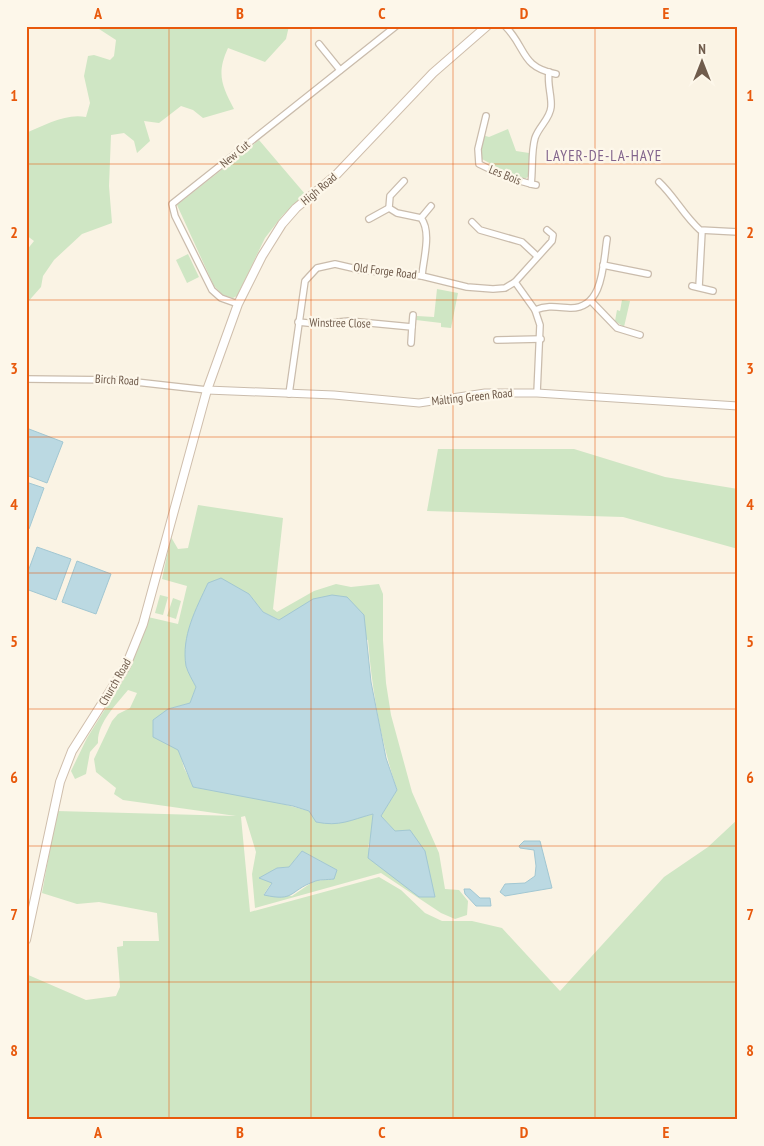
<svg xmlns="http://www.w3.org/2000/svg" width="764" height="1146" viewBox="0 0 764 1146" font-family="'PT Sans Narrow',sans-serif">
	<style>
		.green { fill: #cfe6c4; fill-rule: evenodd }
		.water { fill: #bbd9e2; stroke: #a2c7d2 }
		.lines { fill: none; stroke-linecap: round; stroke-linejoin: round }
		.minor-casing { stroke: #cabcac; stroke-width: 8 }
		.tertiary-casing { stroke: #cabcac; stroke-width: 9 }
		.secondary-casing { stroke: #cfbeac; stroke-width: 10 }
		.minor { stroke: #fff; stroke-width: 5.5 }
		.tertiary { stroke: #fff; stroke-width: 7 }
		.secondary { stroke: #fff; stroke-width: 8 }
		.grid { fill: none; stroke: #e8590c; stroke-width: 1; stroke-opacity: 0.55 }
		.labels { text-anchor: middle; stroke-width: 4.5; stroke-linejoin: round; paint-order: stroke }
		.street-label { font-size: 12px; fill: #705c4c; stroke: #fdf7ea }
		.quarter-label { font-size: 15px; letter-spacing: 1px; fill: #82648c; stroke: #fdf7ea }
		.neatline { fill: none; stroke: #e8590c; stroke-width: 2 }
		.grid-label { font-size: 16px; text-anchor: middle; font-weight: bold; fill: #e8590c }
	</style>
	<rect width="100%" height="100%" fill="#faf3e4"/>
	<g class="green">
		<path d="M98 26H289L286 39 265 62 228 48C216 74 222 86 234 109L203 118 193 110 181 106 159 123 144 121 150 141 137 153 134 141 124 133 111 135 109 186 112 223 82 234 54 260 43 276 41 287 26 304V251L34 241 26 235V133C45 125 66 113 86 117L90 103 84 76 88 56 94 55 110 60 114 56 116 40 99 29Z"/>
		<polygon points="508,129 516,151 529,153 531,174 525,179 508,173 480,158 482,135 489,137"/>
		<polygon points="259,140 305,194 282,216 265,238 237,296 233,298 223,295 214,286 177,205"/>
		<polygon points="188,254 199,277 187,283 176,260"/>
		<polygon points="437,289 458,293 451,328 441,327 441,323 416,320 417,316 434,317"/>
		<polygon points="622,300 630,301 624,327 615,321 617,310 620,311"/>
		<polygon points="438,449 574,449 665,477 738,489 738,549 623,517 427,511"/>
		<path d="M198 505 283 518 273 609 277 612 314 591 336 584 351 587 379 584 383 594V640L386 683 391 715 412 792 439 853 445 889 459 890 468 901 467 915 455 919 441 913 381 873 255 908 252 874 256 852 245 816 241 817 250 912 379 877 401 890 425 913 442 921H472L502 928 560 991 664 877 708 847 738 819V1120H26V974L86 1000 116 996 120 987 117 947 123 946V941H159L157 913 99 902 77 904 42 893 57 811 236 816 123 800 114 794 116 788 96 772 94 759 112 721 118 714 130 708 137 693 128 690C116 705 97 723 98 743L90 752 86 774 75 779 71 771 87 738 127 674 148 617 178 624 187 586 162 579 171 537 178 549 188 548ZM208 583 249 594 263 612 280 620 291 613 368 640C372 691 381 742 397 790L381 816 395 831 419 896 368 847 371 837 373 814 367 816 309 811 268 800 194 787 184 768 168 709 190 703 196 687 186 667 190 624ZM302 851 337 870 333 879 314 881 292 896 264 894 272 882 260 878 277 868 289 867Z"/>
		<polygon points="160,595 168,597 163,615 155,613"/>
		<polygon points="173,598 181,601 176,619 167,616"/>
	</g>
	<g class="water">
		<polygon points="29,429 63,442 47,483 26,475 26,436"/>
		<polygon points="26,482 44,488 29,529 26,528"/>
		<polygon points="37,547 71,559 56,600 26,589 26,577"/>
		<polygon points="77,561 111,574 96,614 62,602"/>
		<path d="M221 578 249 594 263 612 279 620 313 599 332 595 347 597 364 615 371 682 386 758 397 790 381 816 395 831 410 830 425 851 435 897H419L368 858 373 814C350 820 340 827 316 822L309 811 293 806 193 787 178 750 153 737V720L168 709 190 703 196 687C193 681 188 673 186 666 181 636 196 609 208 583Z"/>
		<polygon points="524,841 540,841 552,888 505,896 500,892 505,884 525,883 535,876 536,866 534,850 520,848 519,846"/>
		<path d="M302 851 337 870 334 879C327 880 319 879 313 882 289 891 295 902 264 895L272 883 259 878 277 868 289 867Z"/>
		<polygon points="464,889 470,889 480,898 490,898 491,906 476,906 465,894"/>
	</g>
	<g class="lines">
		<defs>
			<g id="minor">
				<path d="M505 26C527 48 520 67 556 74"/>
				<polyline points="319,44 340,70"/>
				<polyline points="486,116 478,149 479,164 506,177 531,184"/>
				<path d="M404 181 390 196 389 208 397 213 421 218C432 232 423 260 422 276"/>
				<path d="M659 182C675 197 684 216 700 230L738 232"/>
				<path d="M536 185 531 184C533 169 531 152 535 138 539 126 550 119 551 107 552 96 547 85 549 72"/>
				<polyline points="421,218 431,206"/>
				<polyline points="369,219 389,208"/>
				<polyline points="472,222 480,230 522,242 537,256"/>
				<polyline points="603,265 648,274"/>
				<polyline points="515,282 535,310 540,325 537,393"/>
				<polyline points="692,286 713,291"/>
				<polyline points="699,287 702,231"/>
				<polyline points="591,301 617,328 640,335"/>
				<polyline points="238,304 221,298 212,290 175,216 172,204 396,26"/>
				<path d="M535 310C548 305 556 307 570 308 604 309 603 263 607 239"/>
				<polyline points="298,322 318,324 349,321 412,327 411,343"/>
				<polyline points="412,327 413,315"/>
				<polyline points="497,340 541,339"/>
				<polyline points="26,379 118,380 207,390"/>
				<polyline points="289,394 305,281 317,268 335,264 361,270 422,276 467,287 493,289 505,288 515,282 552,241 553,235 547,230"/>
			</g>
			<polyline id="tertiary" points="207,390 334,395 419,403 485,393 537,393 738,406"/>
			<polyline id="secondary" points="26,940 60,782 72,751 126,666 143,624 207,390 238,304 262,256 282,224 296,208 336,175 433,73 487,26"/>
		</defs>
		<use href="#minor" class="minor-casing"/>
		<use href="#tertiary" class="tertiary-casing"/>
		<use href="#secondary" class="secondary-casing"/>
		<use href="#minor" class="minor"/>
		<use href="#tertiary" class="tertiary"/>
		<use href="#secondary" class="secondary"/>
	</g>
	<path class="grid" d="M169 26V1120M311 26V1120M453 26V1120M595 26V1120M26 164H738M26 300H738M26 437H738M26 573H738M26 709H738M26 846H738M26 982H738"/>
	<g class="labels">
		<g class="street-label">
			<text transform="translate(235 154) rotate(-40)" y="4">New Cut</text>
			<text transform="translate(505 175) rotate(22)" y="4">Les Bois</text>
			<text transform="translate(319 189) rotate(-40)" y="4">High Road</text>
			<text transform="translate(385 271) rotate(7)" y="4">Old Forge Road</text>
			<text transform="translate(340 323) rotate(1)" y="4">Winstree Close</text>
			<text transform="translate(117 380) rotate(3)" y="4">Birch Road</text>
			<text transform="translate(472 397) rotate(-6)" y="4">Malting Green Road</text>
			<text transform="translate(115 682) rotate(-60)" y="4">Church Road</text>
		</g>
		<g class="quarter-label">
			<text x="604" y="161">LAYER-DE-LA-HAYE</text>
		</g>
	</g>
	<rect width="764" height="1146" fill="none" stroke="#fdf7ea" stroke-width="55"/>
	<g transform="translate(702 62)" stroke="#fdf7ea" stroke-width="4" paint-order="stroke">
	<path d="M0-4L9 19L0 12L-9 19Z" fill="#705c4c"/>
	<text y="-8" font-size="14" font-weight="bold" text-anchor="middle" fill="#705c4c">N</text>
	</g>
	<rect x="28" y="28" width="708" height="1090" class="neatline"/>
	<g class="grid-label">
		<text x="98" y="19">A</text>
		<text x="240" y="19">B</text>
		<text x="382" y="19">C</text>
		<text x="524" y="19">D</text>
		<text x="666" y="19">E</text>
		<text x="14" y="101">1</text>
		<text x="750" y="101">1</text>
		<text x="14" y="238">2</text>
		<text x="750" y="238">2</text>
		<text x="14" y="374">3</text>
		<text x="750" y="374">3</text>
		<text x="14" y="510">4</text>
		<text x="750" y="510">4</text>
		<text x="14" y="647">5</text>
		<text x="750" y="647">5</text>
		<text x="14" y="783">6</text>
		<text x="750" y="783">6</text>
		<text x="14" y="920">7</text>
		<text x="750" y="920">7</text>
		<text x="14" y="1056">8</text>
		<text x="750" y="1056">8</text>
		<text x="98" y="1138">A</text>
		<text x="240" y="1138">B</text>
		<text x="382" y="1138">C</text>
		<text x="524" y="1138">D</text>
		<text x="666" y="1138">E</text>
	</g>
</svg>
